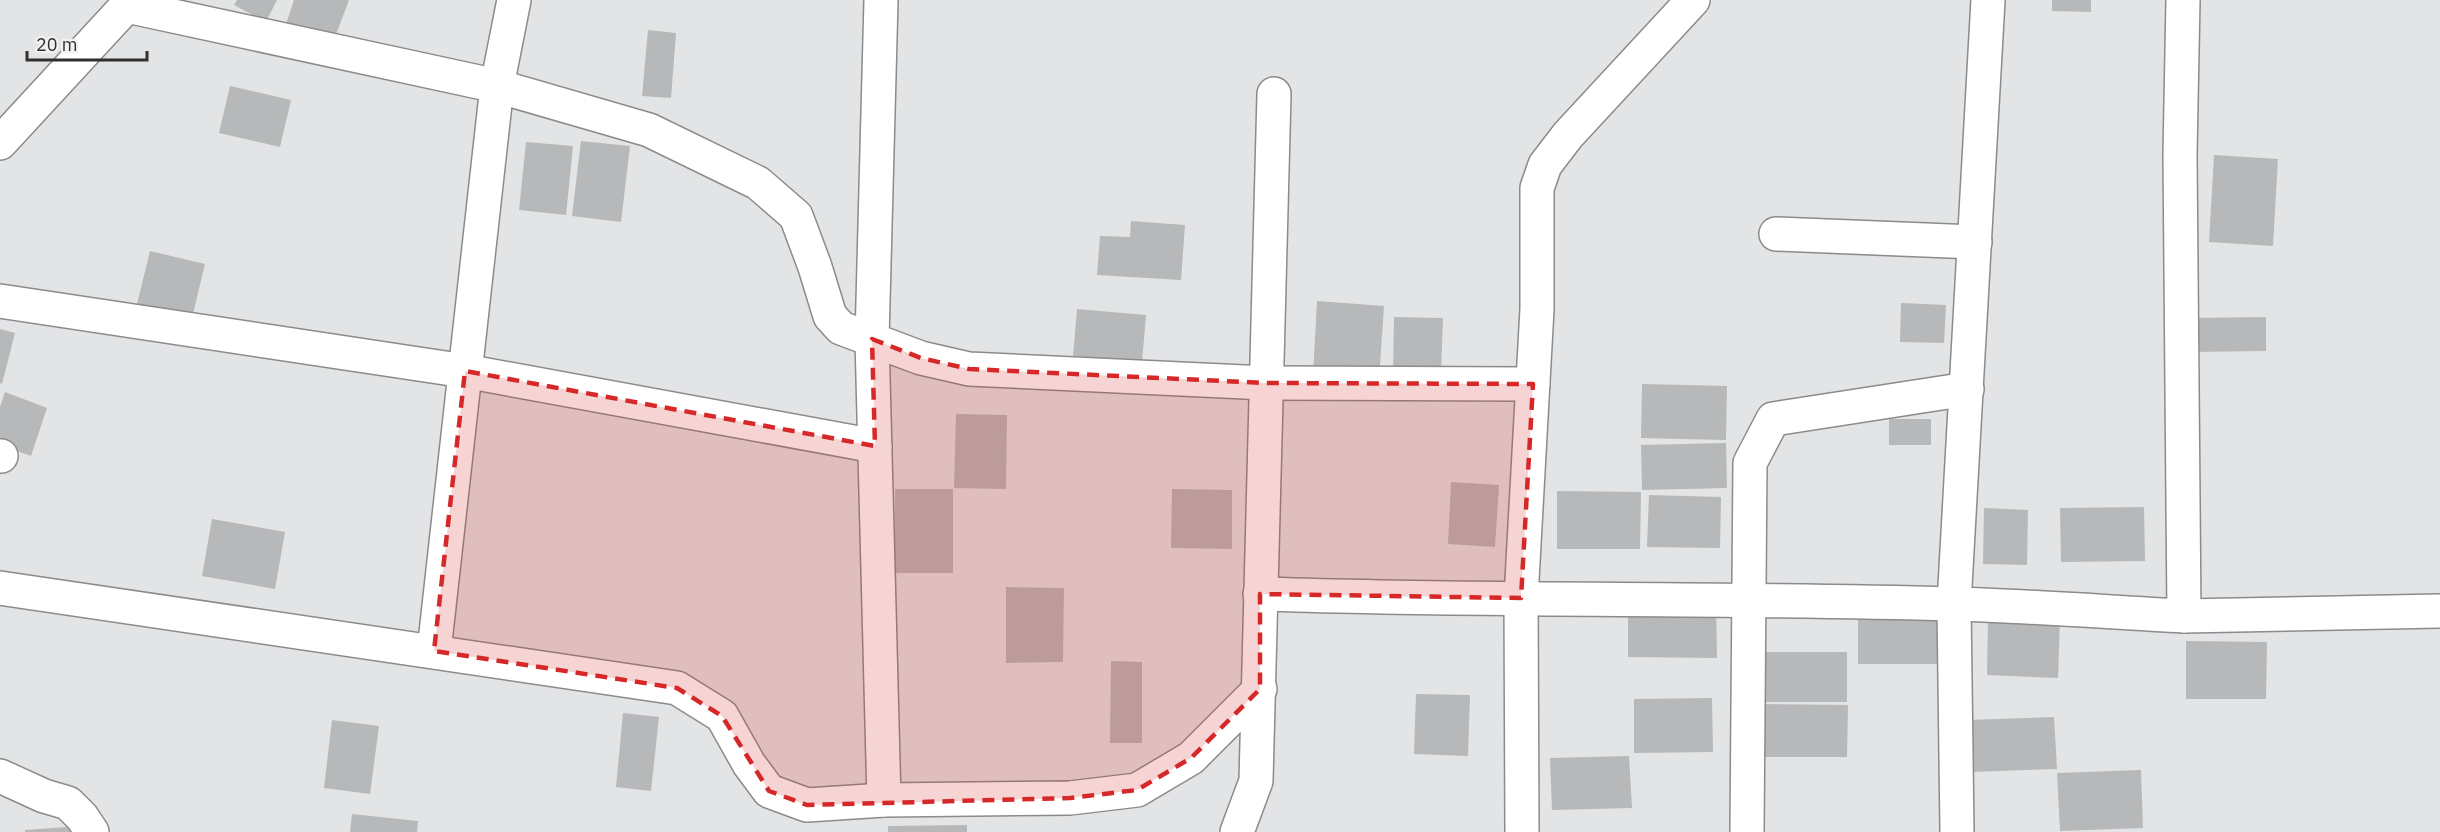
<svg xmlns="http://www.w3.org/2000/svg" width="2440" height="832" viewBox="0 0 2440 832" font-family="'IBM Plex Sans',sans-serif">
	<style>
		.building { fill: #b7b8b9 }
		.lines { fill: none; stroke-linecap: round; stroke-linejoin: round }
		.minor-casing { stroke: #8a8b8c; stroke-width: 36 }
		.minor { stroke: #fff; stroke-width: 33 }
		.marked { fill: #d62828; fill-opacity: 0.2; stroke: #d62828; stroke-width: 4.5; stroke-dasharray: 12 8; stroke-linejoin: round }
	</style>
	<rect width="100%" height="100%" fill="#e3e4e5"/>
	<g class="building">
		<polygon points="237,0 277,0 266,22 234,5"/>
		<polygon points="294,0 349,0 332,45 285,27"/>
		<polygon points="2052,0 2091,0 2091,12 2052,11"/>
		<polygon points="648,30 676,33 671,98 642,96"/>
		<polygon points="230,86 291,100 280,147 219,133"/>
		<polygon points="581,141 630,146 621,222 572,216"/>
		<polygon points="526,142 573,146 566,215 519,210"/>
		<polygon points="2214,155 2278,159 2273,246 2209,242"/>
		<polygon points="1131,221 1185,225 1181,280 1097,275 1100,236 1130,237"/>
		<polygon points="150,251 205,264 192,318 137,304"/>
		<polygon points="1317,301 1384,306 1379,380 1313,376"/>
		<polygon points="1901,303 1946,305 1944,343 1900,342"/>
		<polygon points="1077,309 1146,315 1141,375 1072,368"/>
		<polygon points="1394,317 1443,318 1441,373 1393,372"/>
		<polygon points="2266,317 2266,351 2190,352 2189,318"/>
		<polygon points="0,329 15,333 2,384 0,383"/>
		<polygon points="1642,384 1727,386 1726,440 1641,438"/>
		<polygon points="5,392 47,408 31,456 0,445 0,407"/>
		<polygon points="956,414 1007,415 1006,489 954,488"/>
		<rect x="1889" y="419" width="42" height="26"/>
		<polygon points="1726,443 1727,488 1642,490 1641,445"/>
		<polygon points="1451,482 1499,485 1495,547 1448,544"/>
		<rect x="895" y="489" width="58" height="84"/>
		<polygon points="1172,489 1232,490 1232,549 1171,548"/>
		<polygon points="1557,491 1641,492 1640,549 1557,549"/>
		<polygon points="1649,495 1721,497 1720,548 1647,547"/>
		<polygon points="2144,507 2145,561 2061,562 2060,508"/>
		<polygon points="1984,508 2028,510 2027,565 1983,564"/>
		<polygon points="212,519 285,532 275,589 202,576"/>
		<polygon points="1006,587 1064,588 1063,662 1006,663"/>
		<polygon points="1628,605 1716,605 1717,658 1628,657"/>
		<polygon points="1858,606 1938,607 1937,664 1858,664"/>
		<polygon points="1988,617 2060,619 2058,678 1987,675"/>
		<polygon points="2186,641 2267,642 2266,699 2186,699"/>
		<rect x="1765" y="652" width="82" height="50"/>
		<polygon points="1111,661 1142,662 1142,743 1110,743"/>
		<polygon points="1416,694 1470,695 1468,756 1414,754"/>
		<polygon points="1712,698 1713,752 1634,753 1634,699"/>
		<polygon points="1759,704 1848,705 1847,757 1759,757"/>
		<polygon points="623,713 659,717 651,791 616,787"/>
		<polygon points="2054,717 2057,769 1971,772 1969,720"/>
		<polygon points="332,720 379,726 370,794 324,788"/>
		<polygon points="1629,756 1632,808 1552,810 1550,758"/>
		<polygon points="2141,770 2143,828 2060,831 2057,773"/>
		<polygon points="352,814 418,821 417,832 350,832"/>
		<polygon points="967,825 967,832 888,832 888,826"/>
		<polygon points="81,826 81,832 25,832 25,830"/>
	</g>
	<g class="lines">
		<defs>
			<g id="minor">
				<polyline points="881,0 872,339 884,800"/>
				<polyline points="127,6 497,86 649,130 758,183 796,216 815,267 830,316 841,328 921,358 969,369 1266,383 1533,384"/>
				<polyline points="0,143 132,0"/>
				<polyline points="1776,234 1975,242"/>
				<polyline points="0,301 465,371 875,446"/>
				<polyline points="0,456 1,456"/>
				<polyline points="0,588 677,688 722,716 749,764 769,791 807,805 884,800 1070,798 1137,790 1191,758 1260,689"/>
				<path d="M1260 594C1491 602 1721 597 1952 604 2029 606 2107 612 2184 616L2180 154 2183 0"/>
				<polyline points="2184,616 2440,611"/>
				<polyline points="434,651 497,86 514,0"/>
				<polyline points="0,776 44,796 68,803 82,817 92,832"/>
				<polyline points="1237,832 1256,781 1274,94"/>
				<polyline points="1522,832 1521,598 1537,309 1537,188 1545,165 1568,135 1693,0"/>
				<polyline points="1747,832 1750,463 1773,419 1967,389"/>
				<polyline points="1957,832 1954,604 1988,0"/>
			</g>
		</defs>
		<use href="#minor" class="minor-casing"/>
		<use href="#minor" class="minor"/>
	</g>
	<path class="marked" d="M872 339 921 358 969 369 1266 383 1533 384 1521 598 1260 594V689L1191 758 1137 790 1070 798 807 805 769 791 722 716 677 688 434 651 465 371 875 446Z"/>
	<path d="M27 51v9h120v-9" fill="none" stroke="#2f2f2f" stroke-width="3"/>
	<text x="36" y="51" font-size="18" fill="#2f2f2f" stroke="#f0f1f2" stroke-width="4.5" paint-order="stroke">20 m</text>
</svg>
